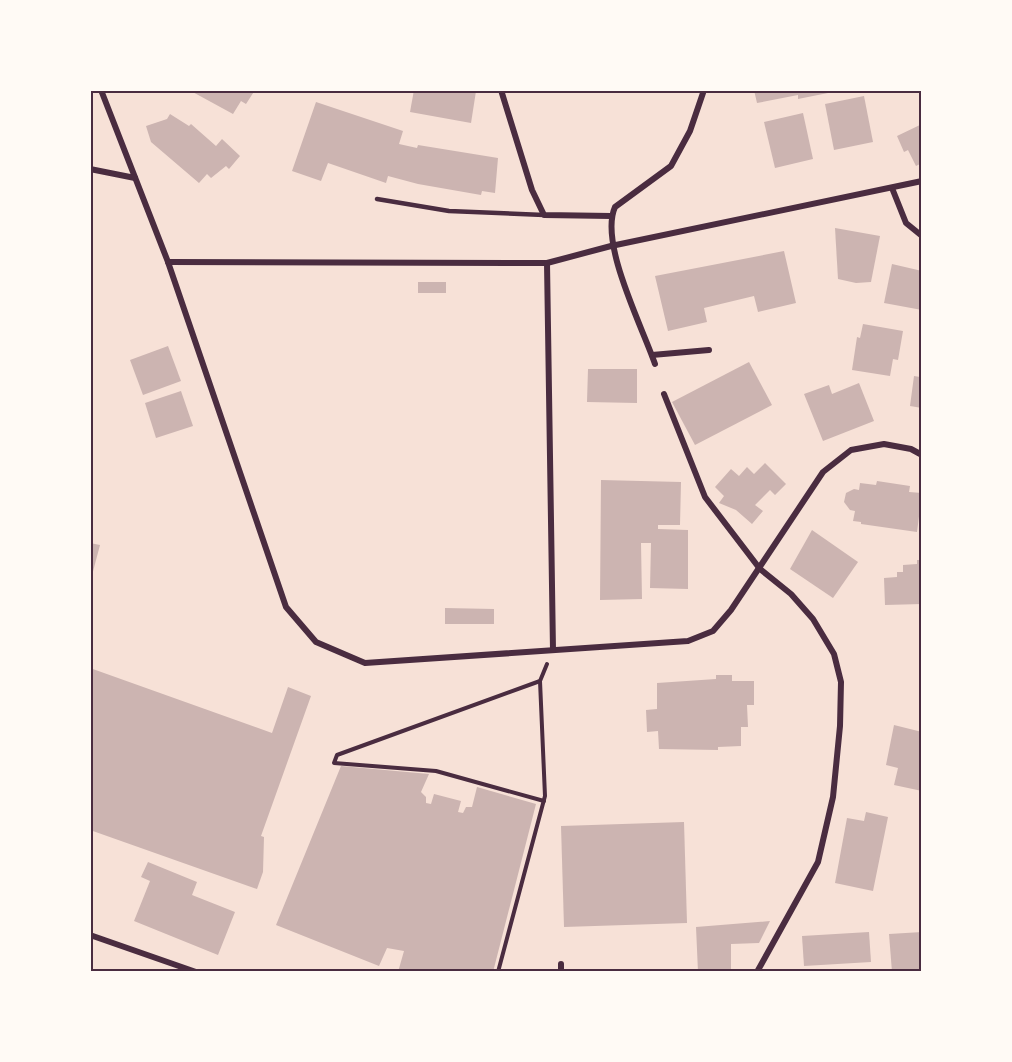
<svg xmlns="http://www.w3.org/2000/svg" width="1012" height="1062" viewBox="0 0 1012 1062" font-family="Mulish,sans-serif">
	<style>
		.building { fill: #ccb4b1 }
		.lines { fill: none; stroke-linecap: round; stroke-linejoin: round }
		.path { stroke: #4a2c40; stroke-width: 4 }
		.service { stroke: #4a2c40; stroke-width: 4.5 }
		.minor { stroke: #4a2c40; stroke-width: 6 }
		.neatline { fill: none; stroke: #4a2c40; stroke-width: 2 }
	</style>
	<rect width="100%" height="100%" fill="#f7e1d7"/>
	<g class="building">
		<polygon points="189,90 255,90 246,104 241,101 233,114"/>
		<polygon points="414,90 476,91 471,123 410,112"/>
		<polygon points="754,90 832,90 833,92 798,99 798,95 757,103"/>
		<polygon points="864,96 873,142 834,150 825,104"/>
		<polygon points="316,102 403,131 399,144 417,148 418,145 498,158 495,193 482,191 481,195 418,184 388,176 386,183 328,163 321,181 292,171"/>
		<polygon points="803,113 813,159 775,168 764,122"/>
		<polygon points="170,114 189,126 191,124 216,146 222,139 240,156 229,169 226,166 211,178 207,174 199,183 151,142 146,126 167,119"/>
		<polygon points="922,124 922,163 916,166 908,150 904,152 897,136"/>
		<polygon points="835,228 880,236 871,282 856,283 838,279"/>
		<polygon points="784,251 796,303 758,312 754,296 704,308 707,322 668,331 655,276"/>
		<polygon points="892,264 922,271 922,310 884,303"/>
		<rect x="418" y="282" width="28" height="11"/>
		<polygon points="863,324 903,331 898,360 893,359 890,376 852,370 857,337 860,338"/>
		<polygon points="168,346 181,381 143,395 130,360"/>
		<polygon points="749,362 772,405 695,445 672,402"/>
		<polygon points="588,369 637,369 637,403 587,402"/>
		<polygon points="921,370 922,370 922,408 910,406 914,376 920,377"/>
		<polygon points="859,383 874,421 823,441 804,394 829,385 832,394"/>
		<polygon points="181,391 193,426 156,438 145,403"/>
		<polygon points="765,463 786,484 775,495 770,490 755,505 763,511 752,524 736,510 719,503 724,496 715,487 731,469 739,476 747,467 754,474"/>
		<polygon points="601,480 681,482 680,525 658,525 658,529 688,530 688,589 650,588 651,543 641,543 642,599 600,600"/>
		<polygon points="877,481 910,486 909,492 922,493 917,532 861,524 861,522 853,521 855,511 850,510 844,502 846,493 854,489 859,490 860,483 876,485"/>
		<polygon points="812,530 858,562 833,598 790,569"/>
		<polygon points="90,543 100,545 91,579 90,579"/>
		<polygon points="917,560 922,560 922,604 885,605 884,578 897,577 897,572 903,572 903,565 917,564"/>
		<polygon points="445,608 494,609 494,624 445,624"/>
		<polygon points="90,668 272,733 288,687 311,696 261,836 264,837 263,872 257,889 90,830"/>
		<polygon points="716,675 732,675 732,681 754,681 754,705 747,705 748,727 741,727 741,746 718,747 718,750 659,749 658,731 647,732 646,710 657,709 657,683 716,679"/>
		<polygon points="894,725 922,732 922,791 894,785 898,768 886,765"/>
		<polygon points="341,766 429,774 421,792 426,797 426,803 431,804 434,794 461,801 458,812 463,813 466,807 472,807 477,787 536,804 493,972 398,972 404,951 387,948 379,966 276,925"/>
		<polygon points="866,812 888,817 873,891 835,883 847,818 864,821"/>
		<polygon points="684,822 687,923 564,927 561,826"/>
		<polygon points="148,862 197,882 192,895 235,912 218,955 134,921 150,881 141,877"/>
		<polygon points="770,921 759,943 731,944 731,972 698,972 696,927"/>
		<polygon points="869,932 871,962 804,966 802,936"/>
		<polygon points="922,932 922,972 892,972 889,934"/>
	</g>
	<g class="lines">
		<g class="path">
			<polyline points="544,801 436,771 334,763 337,755 540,681 547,664"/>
			<polyline points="498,972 545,796 540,681"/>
		</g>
		<polyline class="service" points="377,199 449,211 544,215"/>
		<g class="minor">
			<polyline points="101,90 168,262 286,607 316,642 365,663 688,641 713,631 731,610 823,472 851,450 884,444 911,449 922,455"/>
			<polyline points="501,90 532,190 544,215 611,216"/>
			<polyline points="90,169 135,178"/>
			<polyline points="892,188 906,223 922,236"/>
			<polyline points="168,262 547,263"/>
			<polyline points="652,355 709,350"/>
			<path d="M655 364C642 326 599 243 615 207L671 166 690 131 704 90"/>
			<polyline points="664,394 705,497 760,569 791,594 813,619 834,654 841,682 840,726 833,797 818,862 757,972"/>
			<polyline points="553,650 547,263 611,246 922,181"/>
			<polyline points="90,935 196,972"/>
			<polyline points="561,964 561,972"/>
		</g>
	</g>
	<rect width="1012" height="1062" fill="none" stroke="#fffaf5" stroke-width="183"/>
	<rect x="92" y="92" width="828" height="878" class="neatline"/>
</svg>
